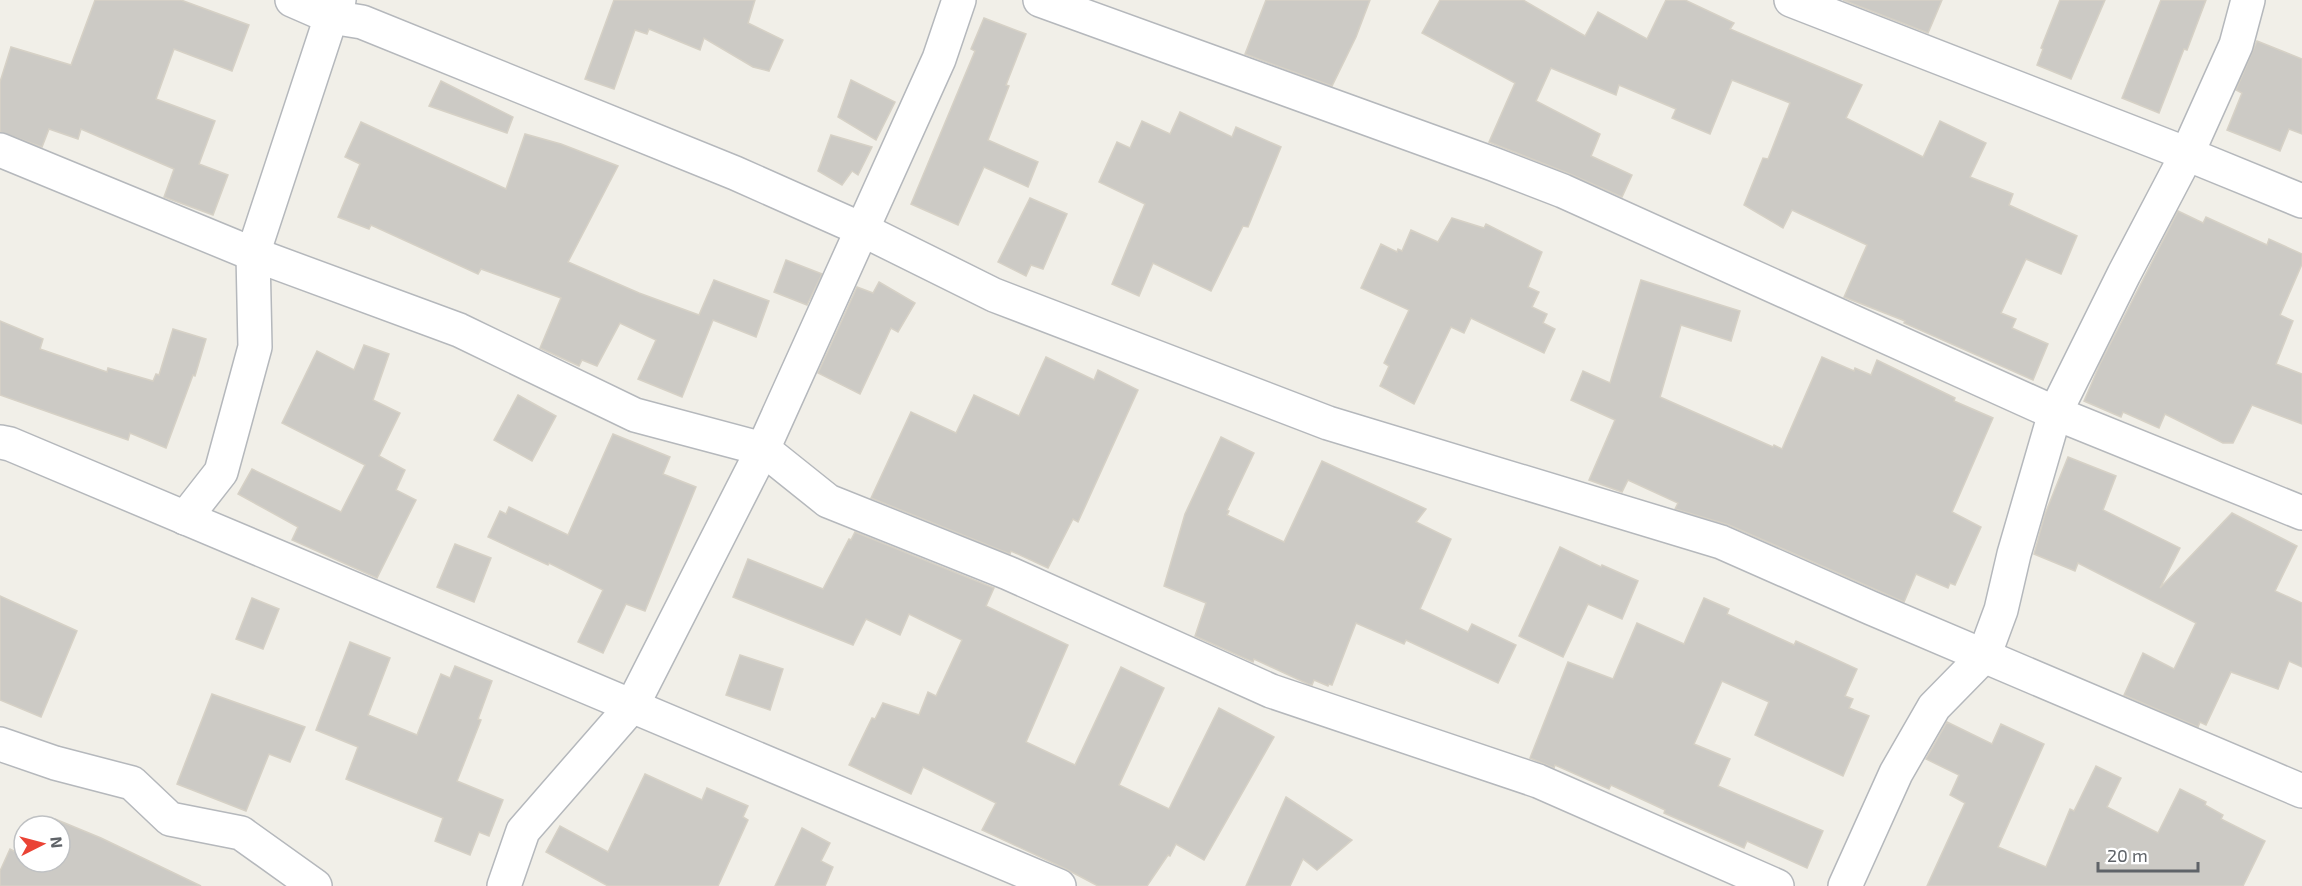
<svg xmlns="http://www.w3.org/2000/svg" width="2302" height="886" viewBox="0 0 2302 886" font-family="'Exo 2',sans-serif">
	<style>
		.building { fill: #cccac5; stroke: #d6d1c6; stroke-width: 1.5 }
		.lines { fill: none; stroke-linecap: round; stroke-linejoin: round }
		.minor-casing { stroke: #b5b8bc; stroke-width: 36 }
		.minor { stroke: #fff; stroke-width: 33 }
	</style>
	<rect width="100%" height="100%" fill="#f1efe8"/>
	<g class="building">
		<polygon points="95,0 181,0 249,25 232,71 174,49 156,99 215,121 199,164 228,175 213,215 164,197 174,169 81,129 78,139 49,129 42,147 0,132 0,82 11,47 71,65"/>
		<polygon points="614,0 755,0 748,23 783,40 769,71 753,67 704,38 700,50 649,29 647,34 635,30 614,89 585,79"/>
		<polygon points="1266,0 1370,0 1356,37 1332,86 1245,54"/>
		<polygon points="1440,0 1523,0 1585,36 1598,12 1647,39 1666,0 1685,0 1734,23 1730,29 1862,85 1846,118 1923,157 1940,121 1986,143 1970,177 2013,194 2009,205 2077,236 2061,274 2026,259 2001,313 2016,319 2012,328 2048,344 2033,380 1904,323 1905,321 1844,297 1867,245 1792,210 1783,228 1744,205 1763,158 1768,159 1790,103 1732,80 1710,134 1672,118 1676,109 1619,85 1616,95 1551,68 1536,101 1600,134 1591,156 1632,175 1622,197 1570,174 1489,142 1515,83 1422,33"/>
		<polygon points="1843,0 1942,0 1928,33"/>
		<polygon points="2060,0 2105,0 2071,79 2037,65 2043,49 2041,48"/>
		<polygon points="2161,0 2206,0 2187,50 2184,49 2159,113 2122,98"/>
		<polygon points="984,18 1026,34 1006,85 1009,86 988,140 1038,162 1028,187 984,167 958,225 911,204 975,51 971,49"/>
		<polygon points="2257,41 2302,59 2302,134 2289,129 2280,151 2227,130 2242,93 2236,90"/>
		<polygon points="851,80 895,102 876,140 838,117"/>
		<polygon points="441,81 513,117 507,133 429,106"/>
		<polygon points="1180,112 1232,137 1236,127 1281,147 1248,227 1243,226 1211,291 1153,263 1139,296 1112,284 1145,204 1099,182 1117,142 1130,148 1142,121 1170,134"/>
		<polygon points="361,122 506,189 525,134 561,144 618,166 568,262 639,293 699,315 714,280 769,301 756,337 713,320 682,397 638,379 656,340 620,323 597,366 582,360 579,366 540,348 561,298 481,269 478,274 371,225 369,229 338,217 360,164 345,157"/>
		<polygon points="831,135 872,147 858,175 852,171 842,185 818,171"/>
		<polygon points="1030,198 1067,214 1043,269 1031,265 1026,276 998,262"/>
		<polygon points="2178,211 2203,223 2206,217 2267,245 2269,239 2302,254 2302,264 2280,315 2293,321 2276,364 2302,374 2302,424 2252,405 2233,443 2223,443 2165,414 2159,428 2123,412 2121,417 2084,401 2100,364"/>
		<polygon points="1452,218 1484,228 1486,224 1542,252 1528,287 1539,292 1532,307 1547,314 1543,323 1555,329 1544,353 1471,318 1464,333 1451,327 1414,404 1380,386 1389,366 1384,363 1409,310 1361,288 1381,244 1397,252 1398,249 1402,251 1411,230 1438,242"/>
		<polygon points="786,260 822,274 807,305 774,292"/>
		<polygon points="1641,280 1740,311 1731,341 1681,325 1660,397 1773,447 1774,445 1782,449 1822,357 1854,371 1855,368 1871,375 1877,360 1955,398 1954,401 1993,418 1952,512 1981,527 1955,585 1950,583 1948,588 1916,574 1904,602 1729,525 1675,509 1678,503 1628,480 1622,492 1589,480 1615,420 1571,400 1583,371 1610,383"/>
		<polygon points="879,282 915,303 898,332 891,328 860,394 818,373 857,287 873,293"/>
		<polygon points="0,321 43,339 40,349 107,372 108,368 153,381 156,374 159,375 173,329 206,339 195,376 193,375 166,448 130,433 128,440 0,395"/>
		<polygon points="364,345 389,354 373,400 400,413 379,456 405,470 396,490 416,500 377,578 292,540 298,527 238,494 252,469 341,512 365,465 282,423 317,351 354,370"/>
		<polygon points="1046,357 1094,380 1098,370 1138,390 1078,522 1073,519 1048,568 1011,551 1010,554 871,498 911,412 956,433 974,395 1019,416"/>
		<polygon points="518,395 556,416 532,461 494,440"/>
		<polygon points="613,434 670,457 663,474 696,487 645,611 626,604 603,653 578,642 603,590 549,563 548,565 488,537 500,511 506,514 509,507 568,535"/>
		<polygon points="1221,437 1254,453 1227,510 1229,511 1227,515 1284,542 1322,461 1426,509 1416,522 1451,539 1420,609 1468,632 1472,624 1516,645 1498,683 1406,640 1404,644 1356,623 1332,685 1329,684 1328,686 1314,680 1312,685 1308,684 1254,659 1253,662 1195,636 1206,603 1164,586 1185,514"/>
		<polygon points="2068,457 2116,476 2103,510 2180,548 2160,588 2232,513 2297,546 2275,591 2302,603 2302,667 2289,661 2278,689 2231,672 2206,725 2200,722 2198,727 2124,695 2143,653 2174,669 2196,623 2078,563 2075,571 2034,554 2045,514"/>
		<polygon points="855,532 994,588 986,606 1068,645 1026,742 1075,765 1121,667 1164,688 1119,785 1169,809 1219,708 1274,737 1204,860 1176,844 1170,856 1168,855 1147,886 1098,886 1066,869 982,830 996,803 923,767 911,794 849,765 872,718 875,719 883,703 919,715 928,692 936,696 962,640 909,614 900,635 866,619 853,645 733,597 748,559 823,589 849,539 851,540"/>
		<polygon points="455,544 491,558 474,602 437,587"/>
		<polygon points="1560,547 1601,567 1602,565 1638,581 1622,619 1588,604 1563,657 1519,636"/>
		<polygon points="0,596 77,631 41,717 0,700"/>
		<polygon points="252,598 279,609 263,649 236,639"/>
		<polygon points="1704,598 1729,609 1727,614 1794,645 1796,641 1857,669 1845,696 1853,699 1849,708 1869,716 1843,776 1755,735 1769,702 1722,681 1694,744 1730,759 1718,786 1823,831 1807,868 1747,841 1744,848 1664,813 1665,810 1611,785 1609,789 1555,765 1554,768 1530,758 1568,662 1613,679 1637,623 1684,644"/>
		<polygon points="350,642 390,658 368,715 417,735 441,674 450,678 455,666 492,681 478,719 481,720 457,781 503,800 489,836 479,832 470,855 435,841 443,818 346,779 358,747 316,730"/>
		<polygon points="740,655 783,669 770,710 726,695"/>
		<polygon points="212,694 305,727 290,762 269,754 246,811 177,784"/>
		<polygon points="1947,722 1992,744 2001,724 2044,744 1998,847 2046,867 2070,809 2074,811 2096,766 2121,778 2107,807 2158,833 2180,789 2206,802 2205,805 2223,815 2221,819 2265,841 2243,886 1927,886 1965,803 1950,795 1959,775 1926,759"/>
		<polygon points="645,774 702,800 707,788 748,806 743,817 748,820 718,886 608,886 546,852 560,826 608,852"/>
		<polygon points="1286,797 1352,840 1317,870 1303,859 1290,886 1246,886"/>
		<polygon points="55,819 101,838 201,886 0,886 0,871 10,849 24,856 24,862 60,862 60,826 52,826"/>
		<polygon points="802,828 830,843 821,861 833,867 825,886 775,886"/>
	</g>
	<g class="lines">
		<defs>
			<g id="minor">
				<polyline points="292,0 331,17 339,0"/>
				<polyline points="1040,0 1493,164 1563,191 2055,413 2302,513"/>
				<polyline points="1791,0 2187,154 2302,201"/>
				<polyline points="0,150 253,254 459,330 635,415 763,449 828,501 1008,573 1271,691 1538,781 1777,886"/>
				<polyline points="0,442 10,444 1059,886"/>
				<polyline points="185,518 221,472 255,347 253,254 331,17 362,22 735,173 861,229 994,295 1328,423 1721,542 1871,608 2302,791"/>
				<polyline points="0,744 55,763 132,783 170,819 241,833 315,886"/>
				<polyline points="504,886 523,831 632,706 763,449 939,59 959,0"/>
				<polyline points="1845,886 1896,773 1934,707 1984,656 2001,610 2014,554 2055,413 2124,274 2187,154 2236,45 2248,0"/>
			</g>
		</defs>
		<use href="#minor" class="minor-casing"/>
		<use href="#minor" class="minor"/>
	</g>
	<g transform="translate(42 844) rotate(84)"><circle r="28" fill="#ffffff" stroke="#bfc1c3" stroke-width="1.5"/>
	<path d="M0-4.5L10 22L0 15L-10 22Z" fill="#ea4335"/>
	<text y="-9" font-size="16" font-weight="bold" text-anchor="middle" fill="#5f6368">N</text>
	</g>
	<path d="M2098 862v9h100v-9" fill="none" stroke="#5f6368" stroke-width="3"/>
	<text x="2107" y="862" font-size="18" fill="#5f6368" stroke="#ffffff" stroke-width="4.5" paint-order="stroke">20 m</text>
</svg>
